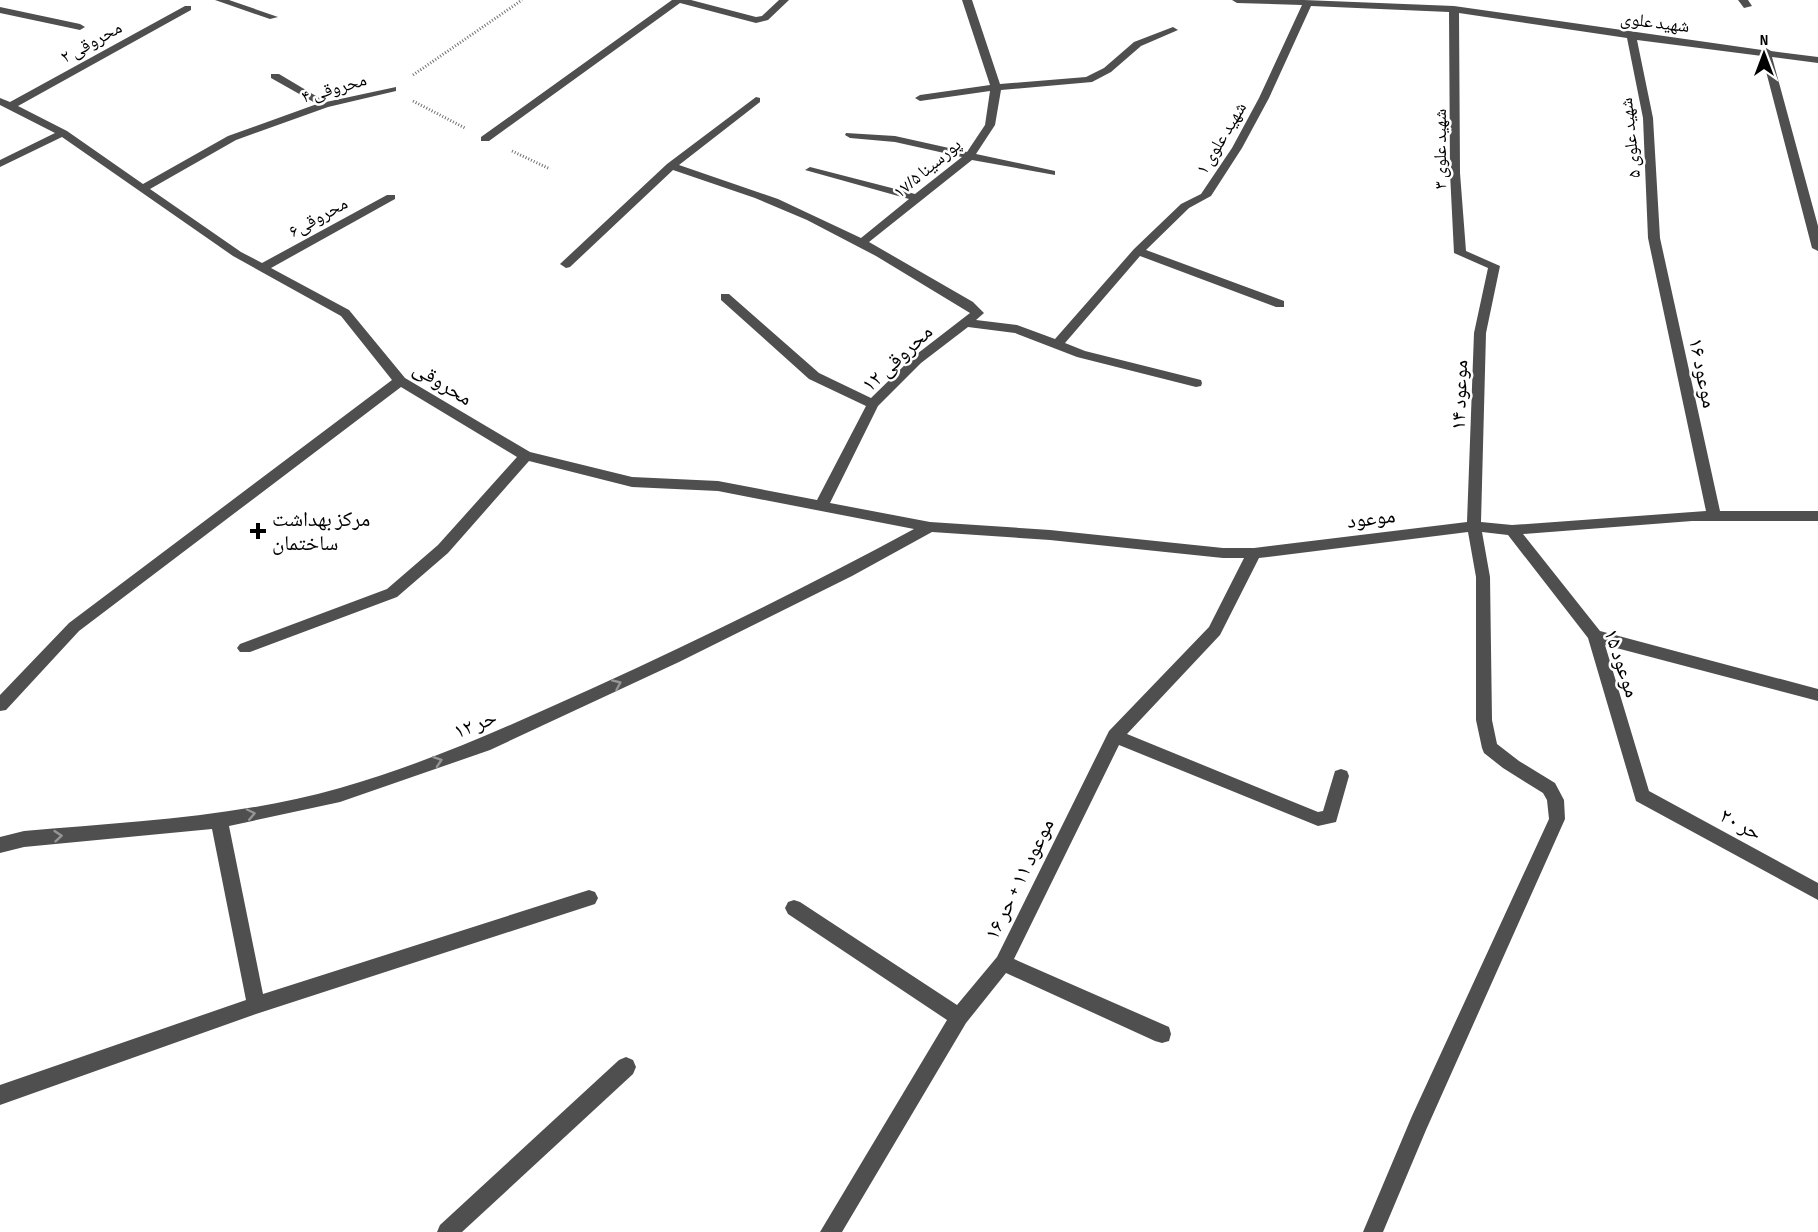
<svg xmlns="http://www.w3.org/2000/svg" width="1818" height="1232" viewBox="0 0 1818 1232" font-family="'Sofia Sans Condensed','Noto Naskh Arabic',sans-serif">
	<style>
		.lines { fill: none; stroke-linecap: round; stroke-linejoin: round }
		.path { stroke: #717171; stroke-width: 3; stroke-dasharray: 1 2; stroke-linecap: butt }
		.minor { fill: #4f4f4f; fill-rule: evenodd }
		.oneway { stroke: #959595 }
		.poi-dot { fill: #000; stroke: #fff; stroke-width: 2 }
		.labels { text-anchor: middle; stroke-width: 5; stroke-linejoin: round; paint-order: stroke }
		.far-street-label { font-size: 18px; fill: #000; stroke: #fff }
		.street-label { font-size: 21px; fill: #000; stroke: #fff }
		.poi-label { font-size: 21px; fill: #000; stroke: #fff; text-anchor: start }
	</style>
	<rect width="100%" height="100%" fill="#fff"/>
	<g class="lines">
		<g class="path">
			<polyline points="413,75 522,0"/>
			<polyline points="413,101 465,128"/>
			<polyline points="512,151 550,169"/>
		</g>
		<g class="minor">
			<polygon points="215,0 229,0 278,17 270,19"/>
			<polygon points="672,0 691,0 756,17 762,16 779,0 789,0 768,20 756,23 680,3 489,141 481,141 481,137"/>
			<path d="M962 0H972L1000 84 1086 77 1104 68 1134 42 1173 27 1178 30 1141 46 1111 72 1092 82 1001 90 995 125 976 154 1055 171V175L972 160 869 242 973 302 984 313 976 320 1017 325 1055 339 1134 249 1181 204 1201 194 1232 148 1259 98 1302 5 1237 3 1232 0H1304L1454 6 1762 50 1766 48 1771 51 1818 57V63L1772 57 1818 226V251L1812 248 1762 56 1637 40 1653 118 1660 238 1720 511H1818V521H1692L1523 534 1600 631 1818 689V701L1605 645 1649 791 1818 883V900L1636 801 1588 638 1508 535 1482 532 1490 577 1492 720 1497 744 1519 761 1555 783 1564 800 1565 819 1426 1130 1383 1232H1363L1412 1116 1549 819 1547 800 1543 793 1503 768 1484 753 1482 748 1476 720V577L1468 532 1259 558 1220 635 1127 734 1318 812 1323 811 1335 771 1341 769 1347 771 1349 776 1336 822 1318 826 1119 745 1014 959 1169 1027 1171 1034 1169 1041 1162 1043 1155 1041 1006 973 966 1023 842 1232H820L947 1020 788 914 785 908 788 902 794 900 800 902 957 1005 997 957 1109 731 1209 627 1244 558H1223L1050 540 932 532 852 576 679 662 490 750 340 802 229 826 263 994 589 890 595 892 598 898 595 904 256 1014 0 1105V1085L246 1000 212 829 24 847 0 853V837L24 831C130 822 238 817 340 788 428 763 511 725 593 688 702 638 809 586 914 529L718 491 632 487 529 461 448 553 397 597 250 652H240L237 648 240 644 387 589 438 545 517 457 401 387 79 631 6 710 0 711V695L69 623 392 380 341 316 233 256 62 137 0 167V160L55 133 0 105V98L10 102 185 6H191V10L18 106 67 131 143 184 228 136 317 104 271 78V74H279L326 102 396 87V91L328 107 236 140 150 189 241 252 262 263 387 195H395V199L271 268 349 310 405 378 530 452 632 477 718 481 817 500 866 406 809 379 721 300V294H729L819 373 871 398 913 357 970 313 876 256 807 220 755 198 673 170 570 267 566 268 560 264 667 164 756 97 760 98V102L679 165 778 199 861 238 909 199 805 170 810 167 915 194 962 157 895 142 850 138 845 135 846 133 895 136 967 152 985 125 990 91 920 101 915 98 920 95 990 85ZM1311 6 1449 12 1450 173 1454 253 1488 268 1474 333 1467 522 1254 548H1223L1050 530 930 522 830 503 878 406 921 363 968 327 1015 333 1077 357 1196 387 1201 386 1202 383 1201 380 1085 351 1065 343 1140 256 1276 307H1284V301L1146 250 1189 208 1211 196 1242 148 1269 98ZM1459 13 1627 38 1643 118 1648 238 1706 511 1512 525 1481 522 1486 333 1500 266 1466 251 1460 173Z"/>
			<polygon points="1738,0 1748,0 1752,6 1744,8"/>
			<polygon points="0,7 80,24 85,27 80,30 0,13"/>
			<polygon points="626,1057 633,1060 636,1067 633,1074 462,1232 437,1232 440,1225 619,1060"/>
		</g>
	</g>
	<defs><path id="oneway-chevron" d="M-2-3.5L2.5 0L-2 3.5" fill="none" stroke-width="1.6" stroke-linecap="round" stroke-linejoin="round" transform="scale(1.5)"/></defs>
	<g class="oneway">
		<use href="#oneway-chevron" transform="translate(617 684) rotate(-24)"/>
		<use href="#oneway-chevron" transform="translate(438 761) rotate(-19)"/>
		<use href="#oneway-chevron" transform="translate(251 814) rotate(-12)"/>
		<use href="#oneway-chevron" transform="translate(58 836) rotate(-5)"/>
	</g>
	<path class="poi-dot" d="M255 522h6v6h6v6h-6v6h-6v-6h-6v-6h6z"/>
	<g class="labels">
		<g class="far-street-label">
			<text transform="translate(1655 22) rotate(7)" y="6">شهید علوی</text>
			<text transform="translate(91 42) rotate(-29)" y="6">محروقی ۲</text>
			<text transform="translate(334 88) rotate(-16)" y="6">محروقی ۴</text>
			<text transform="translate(1221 138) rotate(-59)" y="6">شهید علوی ۱</text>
			<text transform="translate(1630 138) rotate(-96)" y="6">شهید علوی ۵</text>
			<text transform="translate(1440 149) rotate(-90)" y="6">شهید علوی ۳</text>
			<text transform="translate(927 168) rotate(-40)" y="6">پورسینا ۱۷/۵</text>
			<text transform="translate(318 217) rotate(-29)" y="6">محروقی۶</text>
		</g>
		<g class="street-label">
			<text transform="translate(897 358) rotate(-43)" y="7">محروقی ۱۲</text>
			<text transform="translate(1703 373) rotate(78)" y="7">موعود ۱۶</text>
			<text transform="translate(443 383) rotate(32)" y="7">محروقی</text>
			<text transform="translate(1459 395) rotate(-88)" y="7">موعود ۱۴</text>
			<text transform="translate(1371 518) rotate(-7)" y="7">موعود</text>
			<text transform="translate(1622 663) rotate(71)" y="7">موعود ۱۵</text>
			<text transform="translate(475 724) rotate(-22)" y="7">حر ۱۲</text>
			<text transform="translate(1741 824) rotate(28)" y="7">حر ۲۰</text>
			<text transform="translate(1019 879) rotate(-64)" y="7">موعود ۱۱ + حر ۱۶</text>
		</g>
		<g class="poi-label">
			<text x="272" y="526">مرکز بهداشت<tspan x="272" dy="24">ساختمان</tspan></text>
		</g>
	</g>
	<g transform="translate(1764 54)" stroke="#ffffff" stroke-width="4.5" paint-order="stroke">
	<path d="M0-4.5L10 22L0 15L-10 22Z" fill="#000000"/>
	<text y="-9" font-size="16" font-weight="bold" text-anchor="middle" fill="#000000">N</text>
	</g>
</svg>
